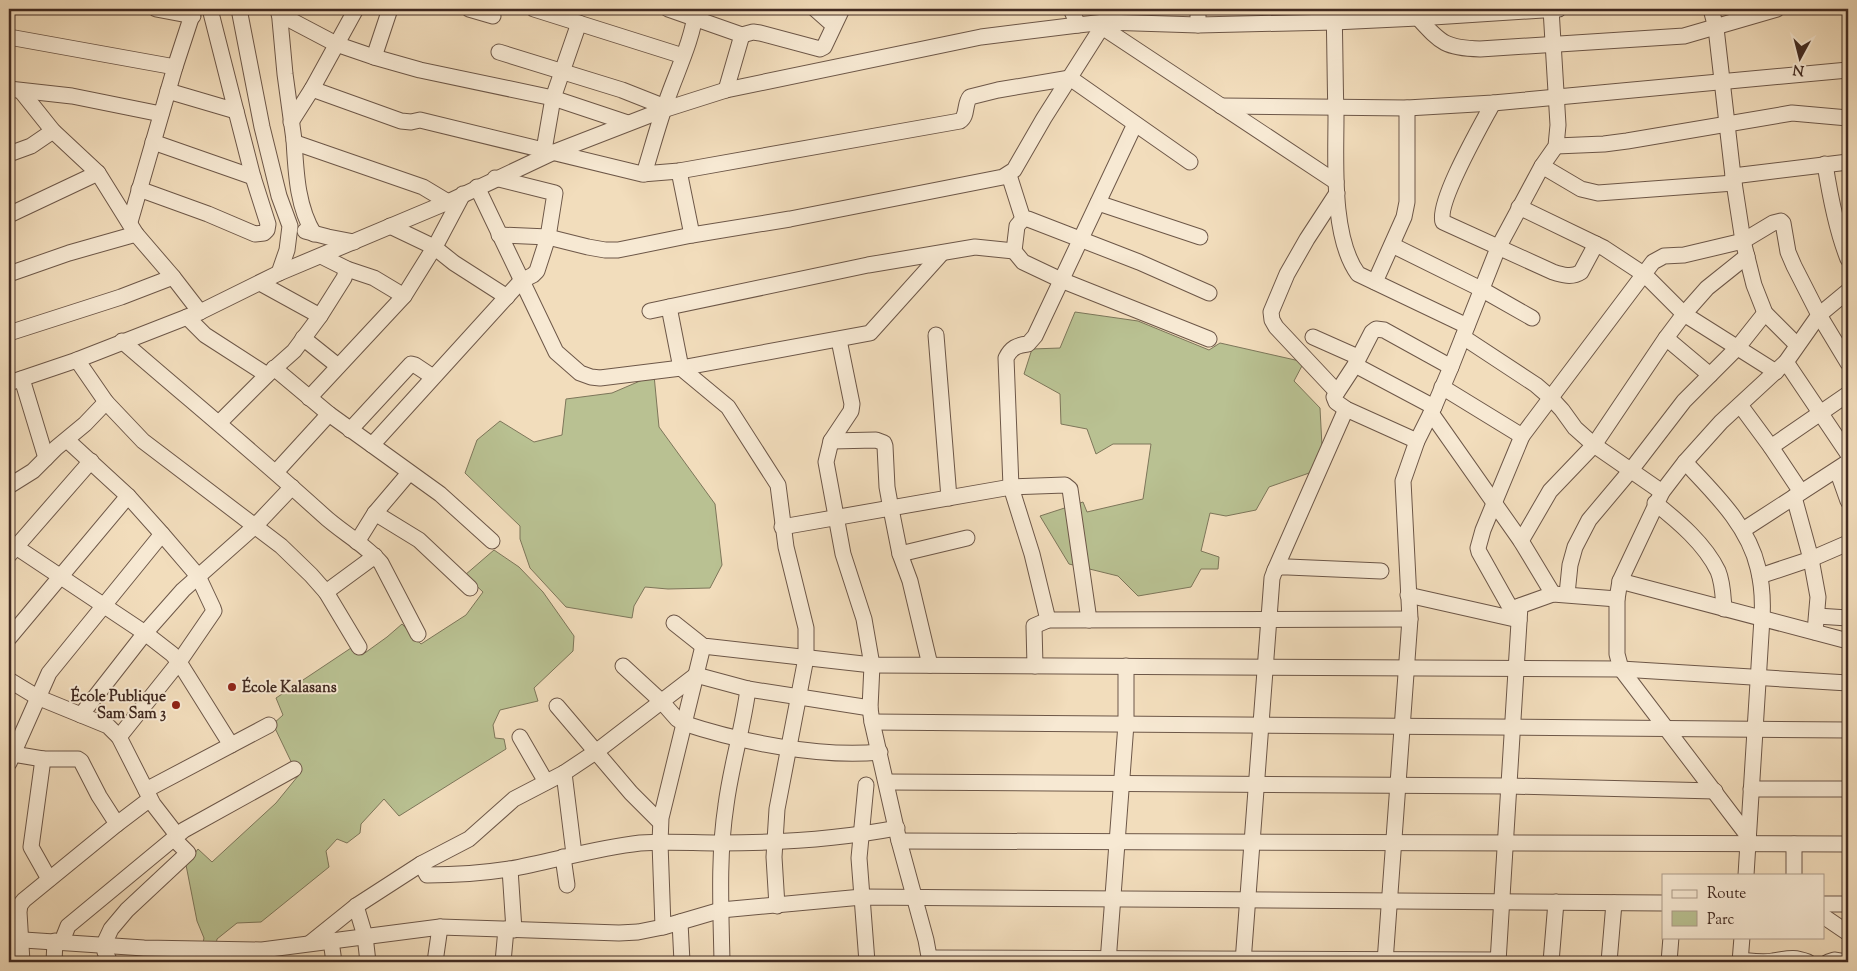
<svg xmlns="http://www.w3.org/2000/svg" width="1857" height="971" viewBox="0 0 1857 971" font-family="'Sorts Mill Goudy',serif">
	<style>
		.green { fill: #b9c192; stroke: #7d765a }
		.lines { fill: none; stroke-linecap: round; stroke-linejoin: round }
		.minor-casing { stroke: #6d5748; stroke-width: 17 }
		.minor { stroke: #f7e9d3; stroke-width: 15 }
		.poi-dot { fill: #8f2418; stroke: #f7e9d3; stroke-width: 2 }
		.labels { text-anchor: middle; stroke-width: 4; stroke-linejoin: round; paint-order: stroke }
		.poi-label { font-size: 15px; font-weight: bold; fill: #412a21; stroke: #f7e9d3; text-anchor: start }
	</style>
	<rect width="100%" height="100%" fill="#f2ddbc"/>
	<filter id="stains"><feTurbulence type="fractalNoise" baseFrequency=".004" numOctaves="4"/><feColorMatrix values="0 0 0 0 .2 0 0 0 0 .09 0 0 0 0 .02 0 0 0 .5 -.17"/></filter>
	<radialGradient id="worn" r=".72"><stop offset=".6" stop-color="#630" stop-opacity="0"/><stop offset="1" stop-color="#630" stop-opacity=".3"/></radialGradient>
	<g class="green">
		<polygon points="1075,312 1138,321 1209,350 1220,343 1304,362 1294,381 1320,408 1322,446 1315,471 1269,487 1256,510 1226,516 1210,513 1201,551 1219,557 1218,569 1201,569 1191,587 1138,596 1118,576 1069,564 1040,516 1083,502 1087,512 1143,499 1151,444 1113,444 1096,454 1087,429 1061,424 1060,394 1024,374 1032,349 1060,348"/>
		<polygon points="654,375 659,427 715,504 722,565 710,588 668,589 645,587 634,606 632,618 566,607 530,568 520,539 520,526 465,473 477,440 500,421 534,442 562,435 566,399 612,393"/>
		<polygon points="494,550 519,567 543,592 574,636 573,651 534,688 538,701 500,710 493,725 495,738 504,739 506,749 399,816 384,799 361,824 360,833 347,843 337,839 326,851 329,867 261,922 237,923 217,939 213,962 179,962 200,958 204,938 197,921 186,865 198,849 212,862 276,803 298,776 273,724 283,715 276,698 351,648 362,655 387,637 402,624 421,644 466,615 483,592 465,575"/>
	</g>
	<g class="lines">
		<defs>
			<g id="minor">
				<polyline points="156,9 193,16"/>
				<polyline points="239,9 262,127 279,196 290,226 287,250 279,273"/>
				<polyline points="279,9 285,74 294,140 296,143 423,187 448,202"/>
				<polyline points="469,9 493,16"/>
				<polyline points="534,9 683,56"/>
				<polyline points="668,9 742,35 753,32 760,33 820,49 824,47 842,9"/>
				<polyline points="815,9 833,25"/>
				<polyline points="1071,9 1078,25"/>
				<path d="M1334 9C1335 45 1335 81 1336 116 1336 161 1331 237 1358 274L1467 326"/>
				<polyline points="1711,9 1716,28 1733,176 1743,241 1754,285 1765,313 1797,345"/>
				<polyline points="279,14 336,44 374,57 420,70 553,98 628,123"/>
				<path d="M1418 18C1441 43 1445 48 1480 49L1684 36 1777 9"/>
				<polyline points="1198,25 1198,9"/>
				<polyline points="1102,27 1336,182"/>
				<polyline points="9,37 175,67"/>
				<polyline points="499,52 622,90 665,107"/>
				<polyline points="374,57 390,9"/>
				<polyline points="9,89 72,96 161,114"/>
				<path d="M312 89 401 121 411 122 420 120 642 174 679 171 960 121C968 116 964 104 970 97L998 90 1070 78 1190 162"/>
				<polyline points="726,90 742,35"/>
				<polyline points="21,91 53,131 98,173"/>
				<polyline points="168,91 236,111 210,9"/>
				<path d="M1493 103C1482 124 1436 203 1443 222L1553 272C1562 275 1572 278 1581 272L1596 244"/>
				<polyline points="1221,106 1407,108 1493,103 1848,70"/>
				<polyline points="291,122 312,89 356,9"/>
				<path d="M294 140C296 172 297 206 314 234"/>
				<polyline points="153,142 253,177"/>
				<polyline points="1556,146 1604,144 1627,141 1792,113 1848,118"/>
				<polyline points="544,150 553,98 579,23"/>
				<polyline points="9,154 31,146 53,131"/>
				<path d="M1825 164C1830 196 1836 229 1848 259"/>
				<polyline points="1542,166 1581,189 1598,193 1734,183"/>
				<polyline points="679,171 692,235"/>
				<path d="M644 174C652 148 659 122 668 97 678 69 693 38 696 9"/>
				<polyline points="1009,175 1023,219"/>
				<polyline points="1733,176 1848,162"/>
				<polyline points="477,187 556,352 580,373 591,377 600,378 681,368 870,333 942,253"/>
				<polyline points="139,189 208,214 255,234 264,233 267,230 268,224 253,177 236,111"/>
				<polyline points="1098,203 1200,237"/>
				<polyline points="1519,207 1604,248 1645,275 1684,314 1776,372"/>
				<polyline points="9,215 98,173 136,234 173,277 200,312"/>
				<polyline points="1023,219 1017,226 1014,251 1023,262 1061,280 1209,339"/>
				<polyline points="1023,219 1028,219 1139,262 1209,293"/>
				<polyline points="130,222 175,67 194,9"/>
				<polyline points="390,226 434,247 454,263 507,297"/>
				<polyline points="305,231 328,237 354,242"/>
				<polyline points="499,235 548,237 588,247 605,250 618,250 692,235 790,219 1003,177 1014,170 1044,118 1105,22"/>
				<polyline points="1392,245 1481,289 1532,318"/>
				<polyline points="321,256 347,269 374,278 404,296"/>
				<polyline points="9,274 69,253 136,234"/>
				<polyline points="1375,282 1404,217 1407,202 1407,108"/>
				<polyline points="260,283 320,316"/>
				<polyline points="669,307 681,368 728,407 778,485 786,547 806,628 806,658 777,809 774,857 777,906"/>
				<polyline points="650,311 868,265 975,247 1014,251"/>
				<polyline points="187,317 205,335 267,375"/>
				<polyline points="9,333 121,297 173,277"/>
				<polyline points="936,335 949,498"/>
				<polyline points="1313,337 1358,357"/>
				<polyline points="1463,337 1536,385 1551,398 1562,410 1575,428 1594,445 1662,492"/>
				<polyline points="303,338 338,366"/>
				<polyline points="1666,338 1710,375"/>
				<polyline points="839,340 852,404 851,411 831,441 826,462 843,554 864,619 872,665 870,708 872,722 899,841 926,940 930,962"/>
				<path d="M122 341C189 399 257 455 323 515 341 532 365 544 381 563L418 634"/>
				<polyline points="77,360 106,402 143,441 281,546 311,575 326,592 359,647"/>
				<polyline points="1786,362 1848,454"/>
				<polyline points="1355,365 1434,407"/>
				<polyline points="274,368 329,414 440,494 492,541"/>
				<polyline points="22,379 46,458"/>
				<polyline points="9,383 77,360 200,312 279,273 448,202 552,153 663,110 726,90 981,37 1078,25 1105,22 1198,25 1334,22 1418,18 1559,9"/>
				<polyline points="1442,387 1522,436"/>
				<polyline points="1337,392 1276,327 1272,320 1271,312 1287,274 1307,239 1337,193"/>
				<polyline points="309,398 404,296 437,243 463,194"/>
				<polyline points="1740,405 1771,447 1801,492"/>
				<polyline points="1431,413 1521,541 1553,594"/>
				<polyline points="219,423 267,375 294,351 320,316 344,278 347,269"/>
				<polyline points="350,430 411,364 415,365 433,377"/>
				<polyline points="67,440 128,496 162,534 198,576 213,608 214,611 179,662 119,737"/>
				<polyline points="831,441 876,440 884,443 885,446 887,487 891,509 900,554 910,581 930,665"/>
				<polyline points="1417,441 1346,409 1336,402 1334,397 1355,365 1372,332 1376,329 1384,330 1451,367"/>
				<polyline points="372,445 521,281 533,275 537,271 548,237 555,193 495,178"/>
				<polyline points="1771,447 1848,394"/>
				<path d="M1685 462C1714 493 1748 525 1758 568 1762 584 1763 602 1762 618L1746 875"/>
				<polyline points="1837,470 1848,501"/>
				<polyline points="276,472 329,414"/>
				<polyline points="9,486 33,471 56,448 85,424 106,402"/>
				<polyline points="1794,497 1811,559 1818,597 1815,632"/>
				<path d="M1655 503C1678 521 1705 544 1718 571 1723 583 1723 596 1724 609"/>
				<polyline points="375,513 419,540 470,588"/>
				<polyline points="782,527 1011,487 1065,485 1070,489 1089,620"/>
				<polyline points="1743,530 1848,462"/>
				<polyline points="1521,541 1550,491 1594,445 1666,338 1684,314 1707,288 1747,256"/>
				<polyline points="357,542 375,513 409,473"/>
				<polyline points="16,547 145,633 172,654 179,662 231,745"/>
				<polyline points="900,554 967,538"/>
				<polyline points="9,555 91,461"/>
				<polyline points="1275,570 1346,409"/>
				<polyline points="1760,576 1811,559 1848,543"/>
				<polyline points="1620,581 1848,641"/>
				<polyline points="326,592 375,556"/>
				<polyline points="1567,594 1570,565 1575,547 1589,520 1631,470 1684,401 1738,347 1765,313"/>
				<polyline points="1408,595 1519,620"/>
				<polyline points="1617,599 1553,594 1511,609 1479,552 1478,548 1483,530 1522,436 1653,262 1664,256 1684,255 1743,241 1773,223 1781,221 1783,223 1788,252 1794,266 1819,315 1848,363"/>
				<polyline points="1817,616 1848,618"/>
				<path d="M1048 620 1032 554 1011 487 1006 358C1011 348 1017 345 1028 344L1035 336 1135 124"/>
				<polyline points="674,623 703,646 872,665 1621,669 1848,683"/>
				<polyline points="9,638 128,496"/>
				<path d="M623 666 662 702 677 719 683 723C740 742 820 758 880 752"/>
				<polyline points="1035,666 1034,626 1048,620 1410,619"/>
				<polyline points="9,680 37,697 108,726 119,737 153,804 177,835"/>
				<polyline points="557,706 631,793 660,822"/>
				<polyline points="81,715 145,633 183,590 255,526 292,487"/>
				<polyline points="872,722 1848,730"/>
				<polyline points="520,737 546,782"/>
				<polyline points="13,754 43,759 78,759 81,761 99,796 117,824"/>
				<polyline points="43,759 31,847 49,879"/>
				<polyline points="9,763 49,673 162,534"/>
				<polyline points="564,773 574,854"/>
				<polyline points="887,782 1509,786 1715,791"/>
				<polyline points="866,785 859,858 867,962"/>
				<polyline points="1751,789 1848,789"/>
				<polyline points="146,790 269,725"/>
				<polyline points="1748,836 1621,669 1617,654 1617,599 1620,581 1662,492 1685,462 1721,422 1786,362 1819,315 1848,291"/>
				<polyline points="899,841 1848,844"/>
				<polyline points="1794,844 1794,875"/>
				<polyline points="563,857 567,885"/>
				<path d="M421 864 427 875C453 875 484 873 510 869 553 861 596 848 640 843 666 841 693 843 719 843 778 843 839 839 897 828"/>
				<polyline points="510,869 514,930"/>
				<polyline points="1823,904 1848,904"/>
				<polyline points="356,906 365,936 368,962"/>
				<polyline points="1823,916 1848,933"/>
				<polyline points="680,922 682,962"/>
				<polyline points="663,927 660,843 661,818 703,646"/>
				<polyline points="9,939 144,948 262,950 440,927 619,933 638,932 663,927 721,910 862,897 1663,903"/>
				<polyline points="62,941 68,926 184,830 294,769"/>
				<polyline points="331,941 334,962"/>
				<polyline points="310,943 356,906 421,864 469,839 514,799 564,773 597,751 696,675 748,689 870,708"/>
				<polyline points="930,958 1498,960"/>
				<path d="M1740 960C1751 961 1762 963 1773 961 1788 959 1792 956 1808 962"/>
				<polyline points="22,962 19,912 20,905 24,900 117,824 150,799"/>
				<polyline points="54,962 55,941"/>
				<polyline points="110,962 105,952 104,944 111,929 127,910 188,853 174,839"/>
				<polyline points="435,962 440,927"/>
				<polyline points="503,962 506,929"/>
				<path d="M722 962C721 910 718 857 726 805 731 766 743 728 748 689"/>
				<polyline points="1108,962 1126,724 1126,666"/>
				<polyline points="1243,962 1272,578 1275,570 1280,567 1288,567 1381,571"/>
				<polyline points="1385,962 1410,619 1403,481 1417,441 1434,407 1451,367 1498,248 1542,166 1556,146 1558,125 1551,9"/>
				<polyline points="1498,962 1520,606"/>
				<polyline points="1551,962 1556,902"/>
				<polyline points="1609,962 1614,903"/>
				<polyline points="1669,962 1671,937"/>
				<polyline points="1740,962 1742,937"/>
				<polyline points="1828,962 1834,960 1846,962"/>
			</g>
		</defs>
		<use href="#minor" class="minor-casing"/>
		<use href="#minor" class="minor"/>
	</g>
	<g class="poi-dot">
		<circle cx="232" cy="687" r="5"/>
		<circle cx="176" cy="705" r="5"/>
	</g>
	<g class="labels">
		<g class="poi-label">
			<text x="242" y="692">École Kalasans</text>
			<text x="166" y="701" text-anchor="end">École Publique<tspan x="166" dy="17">Sam Sam 3</tspan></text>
		</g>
	</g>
	<rect width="1857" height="971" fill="none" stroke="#f2ddbc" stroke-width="30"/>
	<rect x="10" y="10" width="1837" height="951" fill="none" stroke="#412a21" stroke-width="2.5"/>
	<rect x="15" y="15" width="1827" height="941" fill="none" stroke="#412a21"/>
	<rect x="1662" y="874" width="162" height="65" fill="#f7e9d3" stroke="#ae9d8c"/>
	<rect x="1672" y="890" width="25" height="8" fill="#f7e9d3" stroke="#ae9d8c"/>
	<text x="1707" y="898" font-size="15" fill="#412a21">Route</text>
	<rect x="1672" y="911" width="25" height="15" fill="#b9c192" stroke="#ae9d8c"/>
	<text x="1707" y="924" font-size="15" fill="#412a21">Parc</text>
	<g transform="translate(1800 58) rotate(187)" stroke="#f7e9d3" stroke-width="4" paint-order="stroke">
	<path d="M0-4L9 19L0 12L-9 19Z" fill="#412a21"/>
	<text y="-8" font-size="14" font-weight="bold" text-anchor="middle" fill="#412a21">N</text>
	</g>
	<rect width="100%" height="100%" filter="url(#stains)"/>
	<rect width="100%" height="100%" fill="url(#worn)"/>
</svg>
